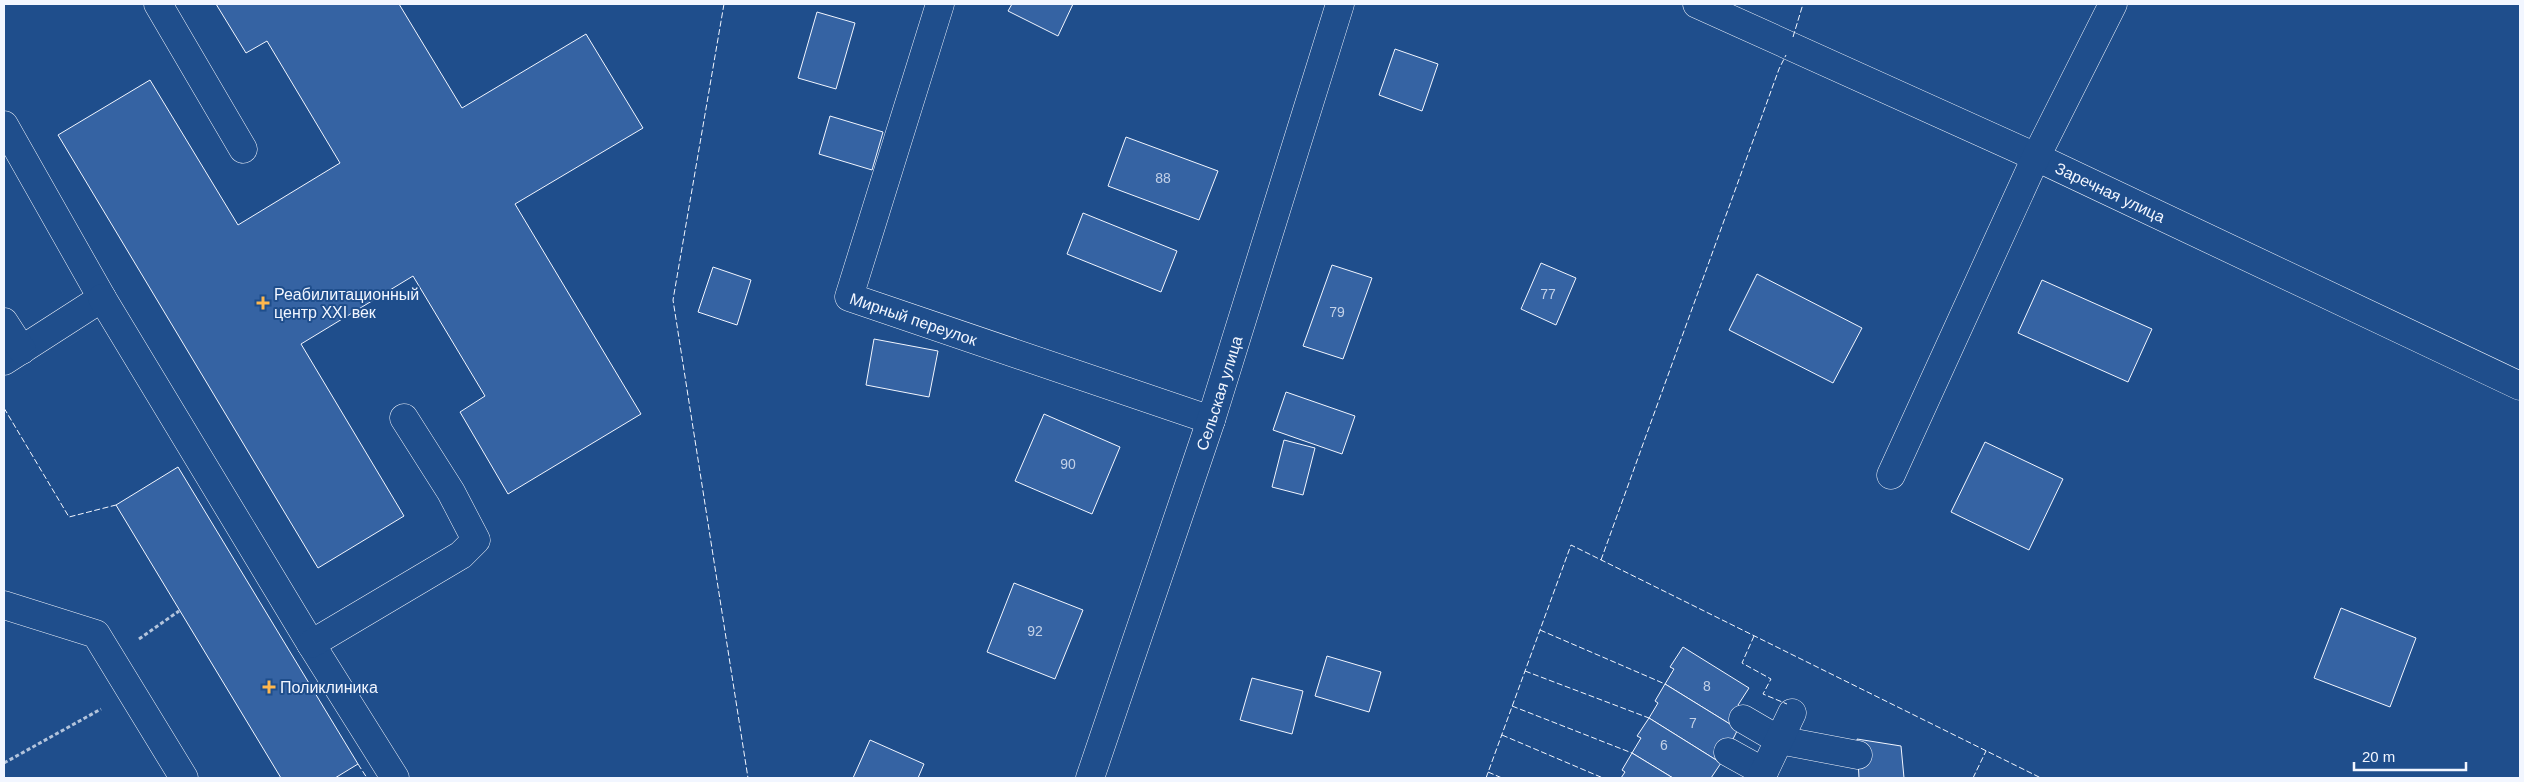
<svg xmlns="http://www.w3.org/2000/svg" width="2524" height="782" viewBox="0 0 2524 782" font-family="Helvetica,sans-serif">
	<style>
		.building { fill: #3563a3; stroke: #f2f6ff }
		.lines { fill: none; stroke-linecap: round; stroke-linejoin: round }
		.minor-casing { stroke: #f2f6ff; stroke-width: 29 }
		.path { stroke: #b3c4dc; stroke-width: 3; stroke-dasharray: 4 2.5; stroke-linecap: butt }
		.minor { stroke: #1f4e8c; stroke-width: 28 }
		.fence { stroke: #f2f6ff; stroke-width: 1; stroke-dasharray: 6 2.5; stroke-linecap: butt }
		.poi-dot { fill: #ffb74d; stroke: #1f4e8c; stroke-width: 2 }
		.labels { text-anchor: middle; stroke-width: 4; stroke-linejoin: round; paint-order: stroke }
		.number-label { font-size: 14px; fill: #c3d1e8 }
		.street-label { font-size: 16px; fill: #f2f6ff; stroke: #1f4e8c }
		.poi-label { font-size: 16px; fill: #f2f6ff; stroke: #1f4e8c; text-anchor: start }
	</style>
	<rect width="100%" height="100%" fill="#1f4e8c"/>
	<g class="building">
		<polygon points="216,4 399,4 462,108 586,34 643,128 515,204 641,414 508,494 460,412 485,396 413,276 301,344 404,516 318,568 58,135 150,80 238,225 340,163 267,41 246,53"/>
		<polygon points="1012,4 1073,4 1058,36 1008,11"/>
		<polygon points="817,12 855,23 836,89 798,78"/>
		<polygon points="1395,49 1438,64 1422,111 1379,95"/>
		<polygon points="830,116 883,132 872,170 819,154"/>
		<polygon points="1126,137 1218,171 1199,220 1108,186"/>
		<polygon points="1083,213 1177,251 1161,292 1067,254"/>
		<polygon points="1541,263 1576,278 1556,325 1521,309"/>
		<polygon points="1332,265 1372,278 1343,359 1303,346"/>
		<polygon points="713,267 751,280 737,325 698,312"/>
		<polygon points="1757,274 1862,328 1833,383 1729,330"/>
		<polygon points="2042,280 2152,329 2128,382 2018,333"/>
		<polygon points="874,339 938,351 929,397 866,385"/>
		<polygon points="1286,392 1355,416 1342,454 1273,430"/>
		<polygon points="1044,414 1120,447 1092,514 1015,481"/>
		<polygon points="1284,440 1315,448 1303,495 1272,487"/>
		<polygon points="1985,442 2063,479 2029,550 1951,512"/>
		<polygon points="178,467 358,764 335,778 281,778 116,505"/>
		<polygon points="1014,583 1083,610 1055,679 987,652"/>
		<polygon points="2341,608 2416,638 2390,707 2314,678"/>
		<polygon points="1683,647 1749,688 1738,705 1749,711 1738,729 1665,684 1674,669 1670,667"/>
		<polygon points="1327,656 1381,672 1369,712 1315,696"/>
		<polygon points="1252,678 1303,691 1292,734 1240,720"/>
		<polygon points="1665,684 1738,729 1721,763 1649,718 1658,703 1655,701"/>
		<polygon points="1649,718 1721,763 1711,778 1673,778 1632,753 1641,738 1637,736"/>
		<polygon points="1857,739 1901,746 1904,778 1859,778"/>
		<polygon points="870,740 924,764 918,778 853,778"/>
		<polygon points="1632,753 1673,778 1621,778 1625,772 1622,770"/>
	</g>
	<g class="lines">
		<defs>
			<g id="minor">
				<polyline points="158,4 243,149"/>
				<path id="s1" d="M940 4 849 297 1211 420"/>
				<path id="s2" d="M1697 4 2036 157 2520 386"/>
				<polyline points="4,125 102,298 4,361"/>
				<polyline points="102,298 311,644 395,778"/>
				<polyline points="4,322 22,350"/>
				<polyline points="1891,475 2036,157 2113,4"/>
				<polyline points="4,605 96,634 184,778"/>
				<polyline points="311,644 461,555 476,540 451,492 404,418"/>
				<polyline points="1743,719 1779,740 1858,755"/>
				<polyline points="1728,752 1764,772"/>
				<path id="s3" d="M1090 778 1211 420 1340 4"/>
				<polyline points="1761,778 1792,713"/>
			</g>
		</defs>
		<use href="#minor" class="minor-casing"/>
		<g class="path">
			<polyline points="139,639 179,611"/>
			<polyline points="4,763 101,709"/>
		</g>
		<use href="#minor" class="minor"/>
		<g class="fence">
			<polyline points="724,4 673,300 748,778"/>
			<polyline points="1793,37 1803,4"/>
			<polyline points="4,408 69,517 116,505"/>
			<polyline points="1601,560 1779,69 1786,55"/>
			<polyline points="1540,630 1665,684"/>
			<polyline points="1754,636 1742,663 1771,679 1763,694 1787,704"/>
			<polyline points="1525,671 1649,718"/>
			<polyline points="1512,706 1632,753"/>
			<polyline points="1502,735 1603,778"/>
			<polyline points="358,764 367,778"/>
			<polyline points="1488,772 1502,778"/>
			<polyline points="1486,778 1571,545 2041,778"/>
			<polyline points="1973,778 1986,751"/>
		</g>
	</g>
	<g class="poi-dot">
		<path d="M260.5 295.5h5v5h5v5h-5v5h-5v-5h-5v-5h5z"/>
		<path d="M266.5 679.5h5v5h5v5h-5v5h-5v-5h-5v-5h5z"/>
	</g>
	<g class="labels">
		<g class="number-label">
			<text x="1163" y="183">88</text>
			<text x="1548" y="299">77</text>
			<text x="1337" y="317">79</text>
			<text x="1068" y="469">90</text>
			<text x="1035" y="636">92</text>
			<text x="1707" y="691">8</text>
			<text x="1693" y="728">7</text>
			<text x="1664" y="750">6</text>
		</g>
		<g class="street-label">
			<text dy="6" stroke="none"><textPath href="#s2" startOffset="454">Заречная улица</textPath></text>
			<text dy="6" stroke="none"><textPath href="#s1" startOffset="375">Мирный переулок</textPath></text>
			<text dy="6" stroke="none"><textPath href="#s3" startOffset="406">Сельская улица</textPath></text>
		</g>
		<g class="poi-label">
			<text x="274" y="300">Реабилитационный<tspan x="274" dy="18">центр ХХI век</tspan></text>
			<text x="280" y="693">Поликлиника</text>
		</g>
	</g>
	<rect width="2524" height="782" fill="none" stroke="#f2f6ff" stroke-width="10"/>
	<path d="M2354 762v8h112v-8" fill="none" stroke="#f2f6ff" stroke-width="2.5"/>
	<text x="2362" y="762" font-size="15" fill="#f2f6ff" stroke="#1f4e8c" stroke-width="4" paint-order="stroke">20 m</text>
</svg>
